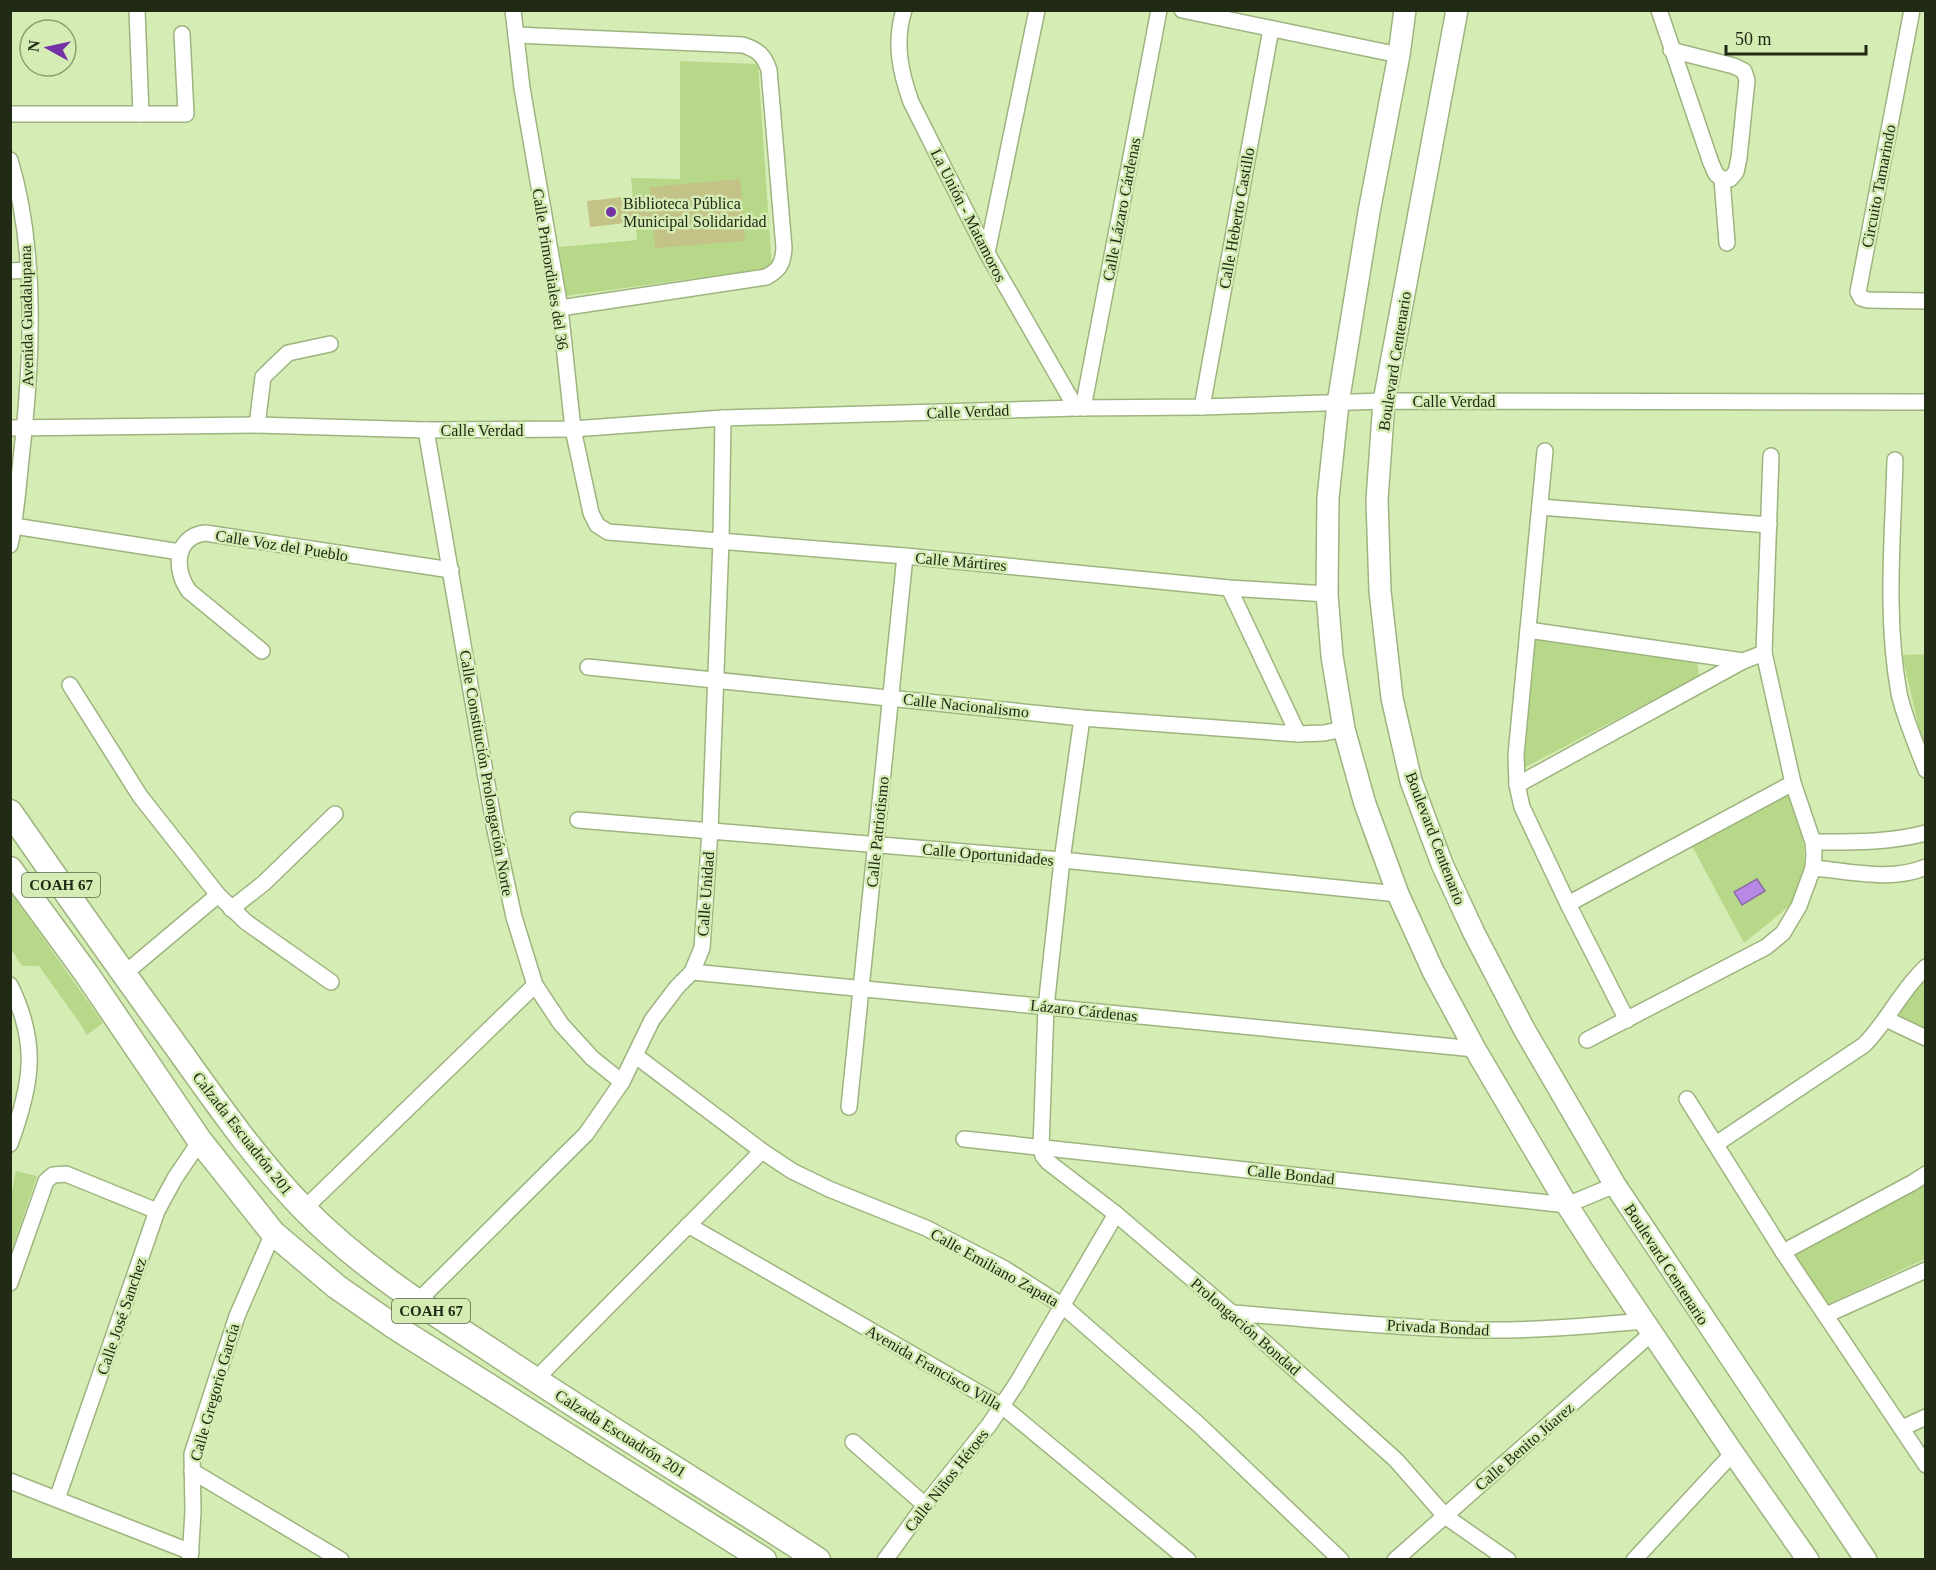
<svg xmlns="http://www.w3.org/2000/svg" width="1936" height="1570" viewBox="0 0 1936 1570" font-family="Georgia,serif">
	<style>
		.green { fill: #b7d889 }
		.water { fill: #b888e5; stroke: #8b6ca6; stroke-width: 1.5 }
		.building { fill: #c3c287 }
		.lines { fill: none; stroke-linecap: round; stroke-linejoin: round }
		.minor-casing { stroke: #9db47e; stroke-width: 18 }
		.secondary-casing { stroke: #9db47e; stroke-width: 24 }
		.primary-casing { stroke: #9db47e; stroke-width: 27 }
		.minor { stroke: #fff; stroke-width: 15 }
		.secondary { stroke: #fff; stroke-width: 21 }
		.primary { stroke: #fff; stroke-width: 24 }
		.poi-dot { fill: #7532a6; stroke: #d5edb5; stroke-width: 2 }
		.labels { text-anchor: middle; stroke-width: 5; stroke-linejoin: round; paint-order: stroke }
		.shield { fill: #d5edb5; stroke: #576444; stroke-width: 1.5 }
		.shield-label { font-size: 15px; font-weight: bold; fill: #212a14 }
		.street-label { font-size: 16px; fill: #212a14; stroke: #d5edb5 }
		.poi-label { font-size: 16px; fill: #212a14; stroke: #d5edb5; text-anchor: start }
	</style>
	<rect width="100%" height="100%" fill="#d5edb5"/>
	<g class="green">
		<polygon points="680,61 758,64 772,268 566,296 559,247 637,240 631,178 680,179"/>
		<polygon points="1530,636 1697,661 1699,676 1522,769"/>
		<polygon points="1925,654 1926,739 1922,741 1902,655"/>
		<path d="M1790 790C1800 828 1815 863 1794 900 1788 909 1755 934 1744 943L1692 846Z"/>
		<polygon points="11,893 103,1023 87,1035 79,1022 39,966 22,966 11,949"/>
		<polygon points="1925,976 1925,1032 1894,1013"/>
		<polygon points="16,1171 37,1176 11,1253 11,1198"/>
		<polygon points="1925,1184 1925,1259 1826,1305 1791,1253"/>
	</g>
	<polygon class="water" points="1757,879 1765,891 1742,905 1734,892"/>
	<polygon class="building" points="740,179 745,241 655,248 653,220 590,227 587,201 650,194 650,187"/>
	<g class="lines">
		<defs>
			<g id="minor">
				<polyline points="137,10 141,114"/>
				<polyline points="513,10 522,88 560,308 573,429 591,513 597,525 608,532 905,556 1229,588 1327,594"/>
				<path d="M904 10C894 42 900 71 911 102L987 253 1076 408"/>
				<polyline points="1182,10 1399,55"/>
				<polyline points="1659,10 1711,163 1716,174 1722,179 1727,243"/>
				<polyline points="1912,10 1858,292 1861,298 1868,300 1926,301"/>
				<path d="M516 35 743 45C758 50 764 55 769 70L784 248C783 263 780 270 766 277L560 308"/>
				<polyline points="1671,50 1734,66 1744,71 1747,80 1739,158 1736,172 1730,179 1722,179"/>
				<polyline points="10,114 186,114 182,34"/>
				<path d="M10 160C38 252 32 364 21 459 18 488 16 517 10 545"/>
				<polyline points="987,253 1037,10"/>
				<polyline points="10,271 28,270"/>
				<polyline points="1202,407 1271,29"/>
				<polyline points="1083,408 1159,10"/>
				<polyline points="257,425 263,377 288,353 330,344"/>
				<polyline points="10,428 257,425 426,430 573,429 723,418 1076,408 1202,407 1384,401 1926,402"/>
				<polyline points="426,430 495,830 514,917 535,985 561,1024 592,1058 622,1082"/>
				<polyline points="1545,451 1516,755 1517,785 1522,807 1568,904 1627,1020"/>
				<path d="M1895 460C1893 537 1885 616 1899 693 1904 717 1917 747 1926 770"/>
				<polyline points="1540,507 1769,525"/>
				<polyline points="14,526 180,552"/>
				<polyline points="1229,588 1298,734"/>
				<polyline points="1528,630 1743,661"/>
				<path d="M262 651 189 591C174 571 174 537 205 533L451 570"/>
				<polyline points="588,667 1082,718 1298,734 1324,733 1344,729"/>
				<polyline points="70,685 140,796 218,895 246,922 331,982"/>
				<polyline points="1082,718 1062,860 1046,1007 1041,1147 1043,1156 1048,1162 1116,1214 1232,1313 1396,1460 1445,1516 1508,1560"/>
				<polyline points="1517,785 1743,661 1764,653"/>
				<polyline points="578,820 1062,860 1398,894"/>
				<path d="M1813 842C1851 842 1888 843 1926 833"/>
				<path d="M1813 868C1850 871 1891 882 1926 867"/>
				<polyline points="1568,904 1793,783"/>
				<polyline points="231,909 264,883 335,814"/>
				<polyline points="692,972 1475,1049"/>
				<polyline points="124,974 218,895"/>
				<path d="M10 985C39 1044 32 1084 10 1144"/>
				<polyline points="1886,1019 1926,1038"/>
				<polyline points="1587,1040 1766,947 1783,933 1799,906 1813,868 1814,854 1813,842 1793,783 1764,653 1771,456"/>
				<polyline points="636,1056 762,1151 792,1171 829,1189 926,1228 1005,1269 1063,1306 1198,1424 1341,1560"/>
				<polyline points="1687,1099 1783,1252 1926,1465"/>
				<polyline points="849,1107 905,556"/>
				<polyline points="964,1139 1567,1205 1615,1185"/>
				<path d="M1716 1144 1864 1045C1888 1021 1901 990 1926 967"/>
				<polyline points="304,1209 535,985"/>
				<polyline points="688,1225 1002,1406 1188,1560"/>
				<polyline points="1783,1252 1912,1183 1926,1174"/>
				<polyline points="10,1283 46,1181 53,1175 66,1174 157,1211"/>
				<polyline points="417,1302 586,1134 622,1082 652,1020 677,987 692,972 702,948 710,831 721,540 723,418"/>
				<path d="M1232 1313C1313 1319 1394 1328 1475 1330 1532 1331 1588 1326 1644 1321"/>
				<polyline points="1826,1315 1926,1270"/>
				<polyline points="535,1380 762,1151"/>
				<polyline points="1902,1428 1926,1417"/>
				<polyline points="853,1442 925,1505"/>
				<polyline points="192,1471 341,1560"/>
				<polyline points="10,1481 191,1552"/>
				<polyline points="57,1499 157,1211 175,1178 200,1141"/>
				<polyline points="190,1560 193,1512 192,1454 237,1316 273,1233"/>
				<polyline points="885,1560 925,1505 989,1425 1017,1383 1116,1214"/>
				<polyline points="1395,1560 1652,1333"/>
				<polyline points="1634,1560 1733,1453"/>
			</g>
			<g id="secondary">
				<polyline points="1405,10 1399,55 1369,212 1338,403 1328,498 1327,594 1332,656 1344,729 1365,804 1398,894 1433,971 1475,1049 1567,1205 1598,1253 1733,1453 1808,1560"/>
				<polyline points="1457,10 1384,401 1377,500 1380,591 1392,698 1411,781 1442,864 1474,933 1524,1029 1615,1185 1866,1560"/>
			</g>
			<g id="primary">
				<path d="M10 812C65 891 120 969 176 1046 216 1102 256 1160 304 1209 360 1266 426 1308 492 1351 599 1423 710 1489 818 1560"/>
				<polyline points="10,869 86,973 200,1141 273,1233 337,1287 392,1325 764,1560"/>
			</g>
		</defs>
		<use href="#minor" class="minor-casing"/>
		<use href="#secondary" class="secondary-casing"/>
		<use href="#primary" class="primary-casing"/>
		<use href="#minor" class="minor"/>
		<use href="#secondary" class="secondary"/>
		<use href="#primary" class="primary"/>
	</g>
	<circle class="poi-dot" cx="611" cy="212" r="6"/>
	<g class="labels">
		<g class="shield">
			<rect x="22" y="873" width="78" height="24" rx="4.5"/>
			<rect x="392" y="1299" width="78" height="24" rx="4.5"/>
		</g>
		<g class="shield-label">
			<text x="61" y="890">COAH 67</text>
			<text x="431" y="1316">COAH 67</text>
		</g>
		<g class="street-label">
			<text transform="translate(1878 186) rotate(-79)" y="6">Circuito Tamarindo</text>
			<text transform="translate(1121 209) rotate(-79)" y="6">Calle Lázaro Cárdenas</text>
			<text transform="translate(969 215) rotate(63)" y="6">La Unión - Matamoros</text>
			<text transform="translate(1236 218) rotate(-80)" y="6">Calle Heberto Castillo</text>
			<text transform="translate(551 269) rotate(81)" y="6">Calle Primordiales del 36</text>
			<text transform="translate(26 316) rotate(-91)" y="6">Avenida Guadalupana</text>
			<text transform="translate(1394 361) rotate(-81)" y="6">Boulevard Centenario</text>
			<text x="1454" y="407">Calle Verdad</text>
			<text transform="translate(968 411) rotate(-2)" y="6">Calle Verdad</text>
			<text x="482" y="436">Calle Verdad</text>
			<text transform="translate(282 545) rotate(9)" y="6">Calle Voz del Pueblo</text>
			<text transform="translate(961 561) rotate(5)" y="6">Calle Mártires</text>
			<text transform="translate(966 705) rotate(6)" y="6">Calle Nacionalismo</text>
			<text transform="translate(487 773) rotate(80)" y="6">Calle Constitución Prolongación Norte</text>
			<text transform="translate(877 832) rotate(-84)" y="6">Calle Patriotismo</text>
			<text transform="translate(1436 838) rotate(69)" y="6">Boulevard Centenario</text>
			<text transform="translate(988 854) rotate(5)" y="6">Calle Oportunidades</text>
			<text transform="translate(705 894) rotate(-86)" y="6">Calle Unidad</text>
			<text transform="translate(1084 1010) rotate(6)" y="6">Lázaro Cárdenas</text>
			<text transform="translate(243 1133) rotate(52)" y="6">Calzada Escuadrón 201</text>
			<text transform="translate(1291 1174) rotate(6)" y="6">Calle Bondad</text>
			<text transform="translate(1667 1264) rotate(57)" y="6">Boulevard Centenario</text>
			<text transform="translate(995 1267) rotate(29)" y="6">Calle Emiliano Zapata</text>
			<text transform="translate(121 1316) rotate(-71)" y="6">Calle José Sanchez</text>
			<text transform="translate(1246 1326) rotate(41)" y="6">Prolongación Bondad</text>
			<text transform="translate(1438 1327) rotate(3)" y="6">Privada Bondad</text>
			<text transform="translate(934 1367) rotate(30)" y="6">Avenida Francisco Villa</text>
			<text transform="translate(214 1392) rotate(-74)" y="6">Calle Gregorio García</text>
			<text transform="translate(621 1433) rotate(32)" y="6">Calzada Escuadrón 201</text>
			<text transform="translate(1524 1446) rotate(-41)" y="6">Calle Benito Júarez</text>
			<text transform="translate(946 1480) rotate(-52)" y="6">Calle Niños Héroes</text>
		</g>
		<g class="poi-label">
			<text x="623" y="209">Biblioteca Pública<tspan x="623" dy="18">Municipal Solidaridad</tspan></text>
		</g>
	</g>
	<rect width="1936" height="1570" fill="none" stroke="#212a14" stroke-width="24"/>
	<g transform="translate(48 48) rotate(278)"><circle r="28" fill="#d5edb5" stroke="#8d9f75" stroke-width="1.5"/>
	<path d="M0-4.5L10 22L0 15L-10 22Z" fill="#7532a6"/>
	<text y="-9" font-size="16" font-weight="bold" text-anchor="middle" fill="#212a14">N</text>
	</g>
	<path d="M1726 45v9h140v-9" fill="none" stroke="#212a14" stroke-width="3"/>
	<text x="1735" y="45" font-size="18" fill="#212a14" stroke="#d5edb5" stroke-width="4.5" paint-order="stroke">50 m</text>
</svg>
